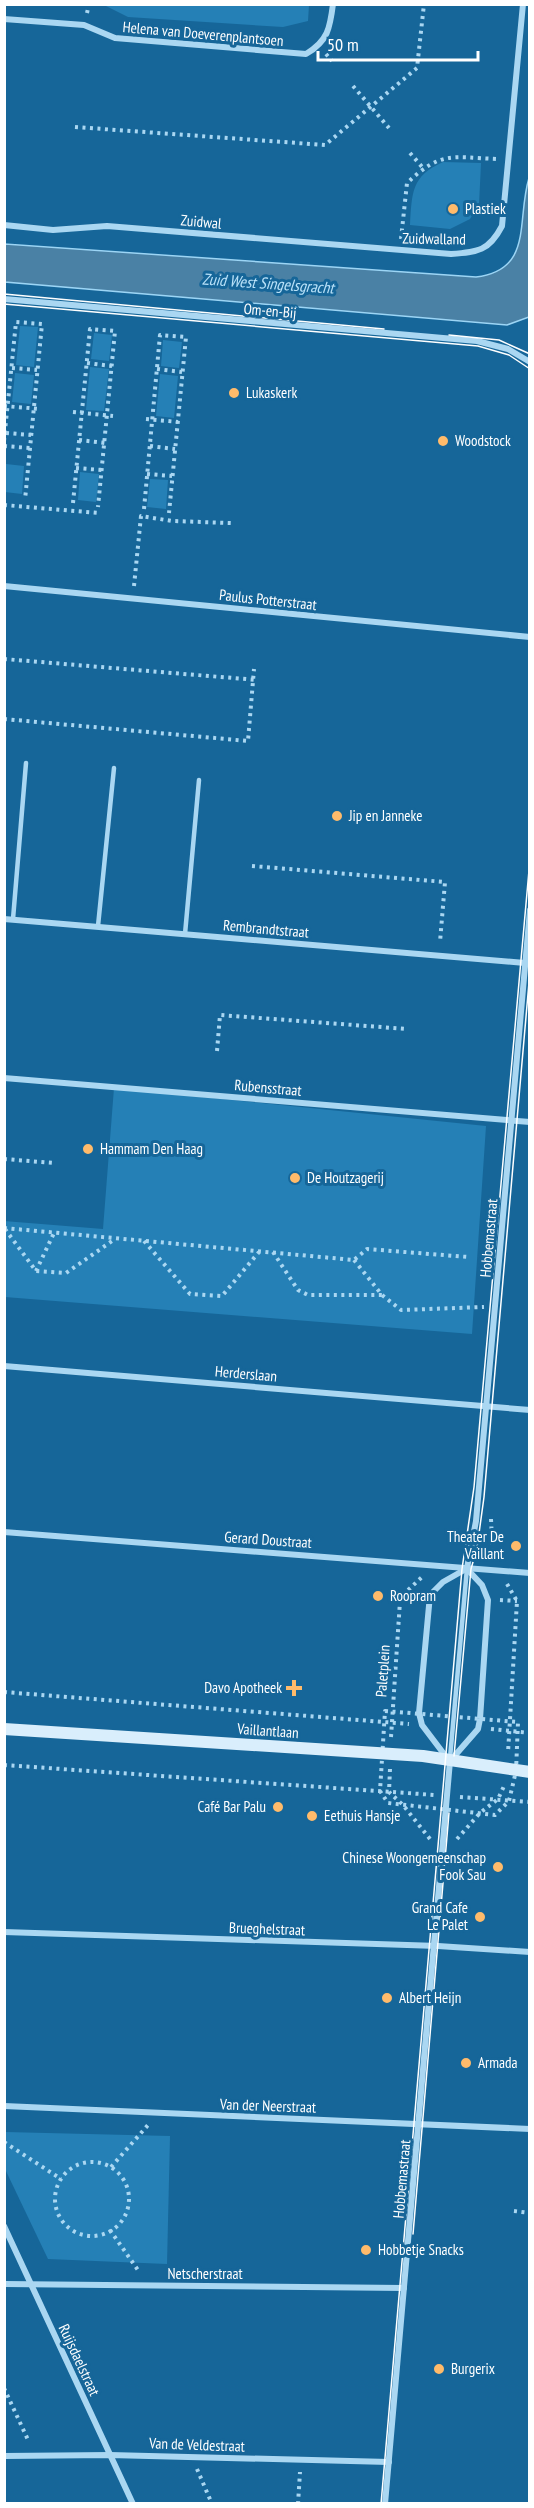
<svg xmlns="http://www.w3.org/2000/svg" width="534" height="2508" viewBox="0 0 534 2508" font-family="'PT Sans Narrow',sans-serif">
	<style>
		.green { fill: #2580b6 }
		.water { fill: #4a81a5; stroke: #9cd5f5; stroke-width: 1.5 }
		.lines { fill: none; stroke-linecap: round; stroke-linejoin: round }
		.path { stroke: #aad7f2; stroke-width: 4; stroke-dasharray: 3 4.5; stroke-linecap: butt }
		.service { stroke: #aad7f2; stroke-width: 4.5 }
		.minor { stroke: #aad7f2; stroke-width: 6 }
		.secondary { stroke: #d9eefc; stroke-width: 12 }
		.tram { stroke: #fff; stroke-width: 1.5 }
		.poi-dot { fill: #ffbb6b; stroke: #166699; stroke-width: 2 }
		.labels { text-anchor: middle; stroke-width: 6; stroke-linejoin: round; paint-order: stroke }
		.street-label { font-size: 15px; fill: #fff; stroke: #166699 }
		.poi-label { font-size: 15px; fill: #fff; stroke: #166699; text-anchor: start }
		.water-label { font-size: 16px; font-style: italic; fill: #bae2f9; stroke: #166699 }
	</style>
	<rect width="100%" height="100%" fill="#166699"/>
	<g class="green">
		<polygon points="104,5 309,5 308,21 283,27 128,17"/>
		<path d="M443 162 481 163 479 205 470 219 450 229 410 225C412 193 411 176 443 162Z"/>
		<polygon points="20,326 38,327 34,367 16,365"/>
		<polygon points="94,333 112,335 109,361 91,359"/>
		<polygon points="163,340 182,342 179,368 161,366"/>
		<polygon points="90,367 109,369 104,411 86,410"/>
		<polygon points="15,373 34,375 31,404 12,402"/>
		<polygon points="160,374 178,376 174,418 156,416"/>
		<polygon points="6,464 24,466 22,494 5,492"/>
		<polygon points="80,472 99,474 96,502 78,500"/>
		<polygon points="150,479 168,480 166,509 147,507"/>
		<polygon points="114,1088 486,1126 472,1334 5,1297 4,1221 103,1229"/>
		<polygon points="5,2132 170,2136 167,2264 48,2259 5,2169"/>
	</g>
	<path class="water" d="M529 178V317L507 325 5 282V244L476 277C534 270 516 220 529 178Z"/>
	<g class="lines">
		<g class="path">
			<polyline points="87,13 89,4"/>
			<polyline points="326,54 332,61"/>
			<polyline points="353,86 389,128"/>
			<polyline points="75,127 325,145 417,68 424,4"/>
			<polyline points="410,153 423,168"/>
			<path d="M401 239 407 183C441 151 451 157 496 159"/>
			<polyline points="87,363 112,366"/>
			<polyline points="12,368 37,370"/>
			<polyline points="157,369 182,372"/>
			<polyline points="4,406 40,409"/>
			<polyline points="73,412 113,416"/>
			<polyline points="146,419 178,422"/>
			<polyline points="6,433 31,435"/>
			<polyline points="79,440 105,443"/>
			<polyline points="4,441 16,322 42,324 25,500"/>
			<polyline points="4,446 30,448"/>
			<polyline points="150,446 175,449"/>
			<polyline points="76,468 102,470"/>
			<polyline points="147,474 172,476"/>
			<polyline points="73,503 90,329 115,331 98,507"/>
			<polyline points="4,505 99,513"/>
			<polyline points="144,509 160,335 186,337 169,513"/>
			<polyline points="134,586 141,516 172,521 231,523"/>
			<polyline points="4,659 257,680"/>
			<polyline points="4,719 248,741 254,669"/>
			<polyline points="252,866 445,882 440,942"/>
			<polyline points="217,1051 220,1015 407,1029"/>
			<polyline points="4,1159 54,1163"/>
			<polyline points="4,1228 354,1260 367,1249 468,1257"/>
			<polyline points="5,1229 36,1271 66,1273 115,1239"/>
			<polyline points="144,1241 190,1294 222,1296 259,1252"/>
			<polyline points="273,1252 298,1290 308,1295 382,1295"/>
			<polyline points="354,1260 382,1295 401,1310 484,1307"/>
			<polyline points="36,1271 54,1233"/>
			<polyline points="491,1519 493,1559"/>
			<polyline points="507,1584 517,1601 508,1753"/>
			<polyline points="500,1600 517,1601"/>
			<polyline points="4,1692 409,1724"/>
			<polygon points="385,1711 518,1722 516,1771 509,1801 495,1815 388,1803 380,1791"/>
			<polyline points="491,1729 530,1733"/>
			<polyline points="391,1737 400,1601 406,1592 422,1577"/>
			<polyline points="4,1765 435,1795"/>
			<polyline points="390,1769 389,1792 403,1805 430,1839"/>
			<polyline points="460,1797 530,1802"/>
			<polyline points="457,1839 480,1813 498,1799 505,1784"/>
			<polyline points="4,2142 61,2179"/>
			<circle cx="92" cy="2199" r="37"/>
			<polyline points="111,2167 148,2125"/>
			<polyline points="514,2211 530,2213"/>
			<polyline points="110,2230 140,2273"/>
			<polyline points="4,2388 29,2442"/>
			<polyline points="197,2469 212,2504"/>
			<polyline points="298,2504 300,2472"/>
		</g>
		<g class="service">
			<polyline points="13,919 26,763"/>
			<polyline points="98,926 114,768"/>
			<polyline points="185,934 199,780"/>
			<polyline points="450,1758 467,1568"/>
		</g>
		<g class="minor">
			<path d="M4 19 84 25 115 38 306 54C328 41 330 28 333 4"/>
			<path d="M4 225 53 230 107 226 451 254C478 252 489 251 502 226L523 4"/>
			<polyline points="4,299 477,341 508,349 530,362"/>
			<polyline points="4,586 530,637"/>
			<polyline points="4,919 525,963"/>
			<polyline points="4,1078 530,1122"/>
			<polyline points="4,1366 530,1410"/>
			<polyline points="4,1532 530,1573"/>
			<polyline points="467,1568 476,1521 530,910"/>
			<polyline points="447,1758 422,1725 419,1713 430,1595 443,1582 466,1569"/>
			<polyline points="451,1760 478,1729 480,1719 488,1600 482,1585 467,1569"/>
			<polyline points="4,1932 438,1946 530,1952"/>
			<polyline points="4,2106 530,2129"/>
			<polyline points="4,2226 133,2504"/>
			<polyline points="4,2284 404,2288"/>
			<polyline points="4,2456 110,2455 389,2462"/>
			<polyline points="385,2504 450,1761"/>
		</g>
		<polyline class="secondary" points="4,1729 423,1756 530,1772"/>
		<g class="tram">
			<polyline points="4,294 384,329"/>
			<polyline points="4,304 478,346 509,355 530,369"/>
			<polyline points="449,335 499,340 530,354"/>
			<polyline points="454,1756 471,1569 477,1548 484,1497 530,971"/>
			<polyline points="413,2234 449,1813"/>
			<polyline points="381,2504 462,1569 474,1487 530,859"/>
		</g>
	</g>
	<g class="poi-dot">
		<circle cx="453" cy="209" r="6"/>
		<circle cx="234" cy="393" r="6"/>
		<circle cx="443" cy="441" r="6"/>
		<circle cx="337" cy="816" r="6"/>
		<circle cx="88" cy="1149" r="6"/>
		<circle cx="295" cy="1178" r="6"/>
		<circle cx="516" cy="1546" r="6"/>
		<circle cx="378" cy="1596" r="6"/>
		<path d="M291 1679h6v6h6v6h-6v6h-6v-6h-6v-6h6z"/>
		<circle cx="278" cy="1807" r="6"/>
		<circle cx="312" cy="1816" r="6"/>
		<circle cx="498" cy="1867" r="6"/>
		<circle cx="480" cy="1917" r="6"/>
		<circle cx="387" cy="1998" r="6"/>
		<circle cx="466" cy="2063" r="6"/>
		<circle cx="366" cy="2250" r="6"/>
		<circle cx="439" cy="2369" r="6"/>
	</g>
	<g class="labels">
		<g class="street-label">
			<text transform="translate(203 34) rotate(5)" y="5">Helena van Doeverenplantsoen</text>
			<text transform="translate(201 222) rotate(5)" y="5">Zuidwal</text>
			<text transform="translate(434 239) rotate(1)" y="5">Zuidwalland</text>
			<text transform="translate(270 311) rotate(5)" y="5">Om-en-Bij</text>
			<text transform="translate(268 600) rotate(6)" y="5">Paulus Potterstraat</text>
			<text transform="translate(266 929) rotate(5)" y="5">Rembrandtstraat</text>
			<text transform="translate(268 1088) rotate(5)" y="5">Rubensstraat</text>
			<text transform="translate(489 1238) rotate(-85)" y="5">Hobbemastraat</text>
			<text transform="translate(246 1374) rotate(5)" y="5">Herderslaan</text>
			<text transform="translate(268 1540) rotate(4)" y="5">Gerard Doustraat</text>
			<text transform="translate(383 1671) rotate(-86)" y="5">Paletplein</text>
			<text transform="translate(268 1731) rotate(4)" y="5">Vaillantlaan</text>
			<text transform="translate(267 1929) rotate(2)" y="5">Brueghelstraat</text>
			<text transform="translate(268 2106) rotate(2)" y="5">Van der Neerstraat</text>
			<text transform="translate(402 2179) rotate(-85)" y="5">Hobbemastraat</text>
			<text x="205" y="2279">Netscherstraat</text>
			<text transform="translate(79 2360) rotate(65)" y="5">Ruijsdaelstraat</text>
			<text transform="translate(197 2445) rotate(2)" y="5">Van de Veldestraat</text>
		</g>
		<g class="poi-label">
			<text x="465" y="214">Plastiek</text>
			<text x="246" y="398">Lukaskerk</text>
			<text x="455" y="446">Woodstock</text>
			<text x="349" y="821">Jip en Janneke</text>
			<text x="100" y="1154">Hammam Den Haag</text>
			<text x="307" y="1183">De Houtzagerij</text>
			<text x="504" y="1542" text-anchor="end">Theater De<tspan x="504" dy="17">Vaillant</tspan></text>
			<text x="390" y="1601">Roopram</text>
			<text x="282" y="1693" text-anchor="end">Davo Apotheek</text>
			<text x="266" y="1812" text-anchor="end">Café Bar Palu</text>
			<text x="324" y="1821">Eethuis Hansje</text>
			<text x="486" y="1863" text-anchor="end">Chinese Woongemeenschap<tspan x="486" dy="17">Fook Sau</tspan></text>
			<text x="468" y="1913" text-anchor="end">Grand Cafe<tspan x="468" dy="17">Le Palet</tspan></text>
			<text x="399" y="2003">Albert Heijn</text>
			<text x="478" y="2068">Armada</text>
			<text x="378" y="2255">Hobbetje Snacks</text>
			<text x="451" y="2374">Burgerix</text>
		</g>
		<g class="water-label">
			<text transform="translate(268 283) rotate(4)" y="6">Zuid West Singelsgracht</text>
		</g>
	</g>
	<rect width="534" height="2508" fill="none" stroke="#ffffff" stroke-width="12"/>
	<path d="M318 51v9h160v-9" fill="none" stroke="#ffffff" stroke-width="3"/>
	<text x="327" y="51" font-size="18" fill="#ffffff" stroke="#166699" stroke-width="4.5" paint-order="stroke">50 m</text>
</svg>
